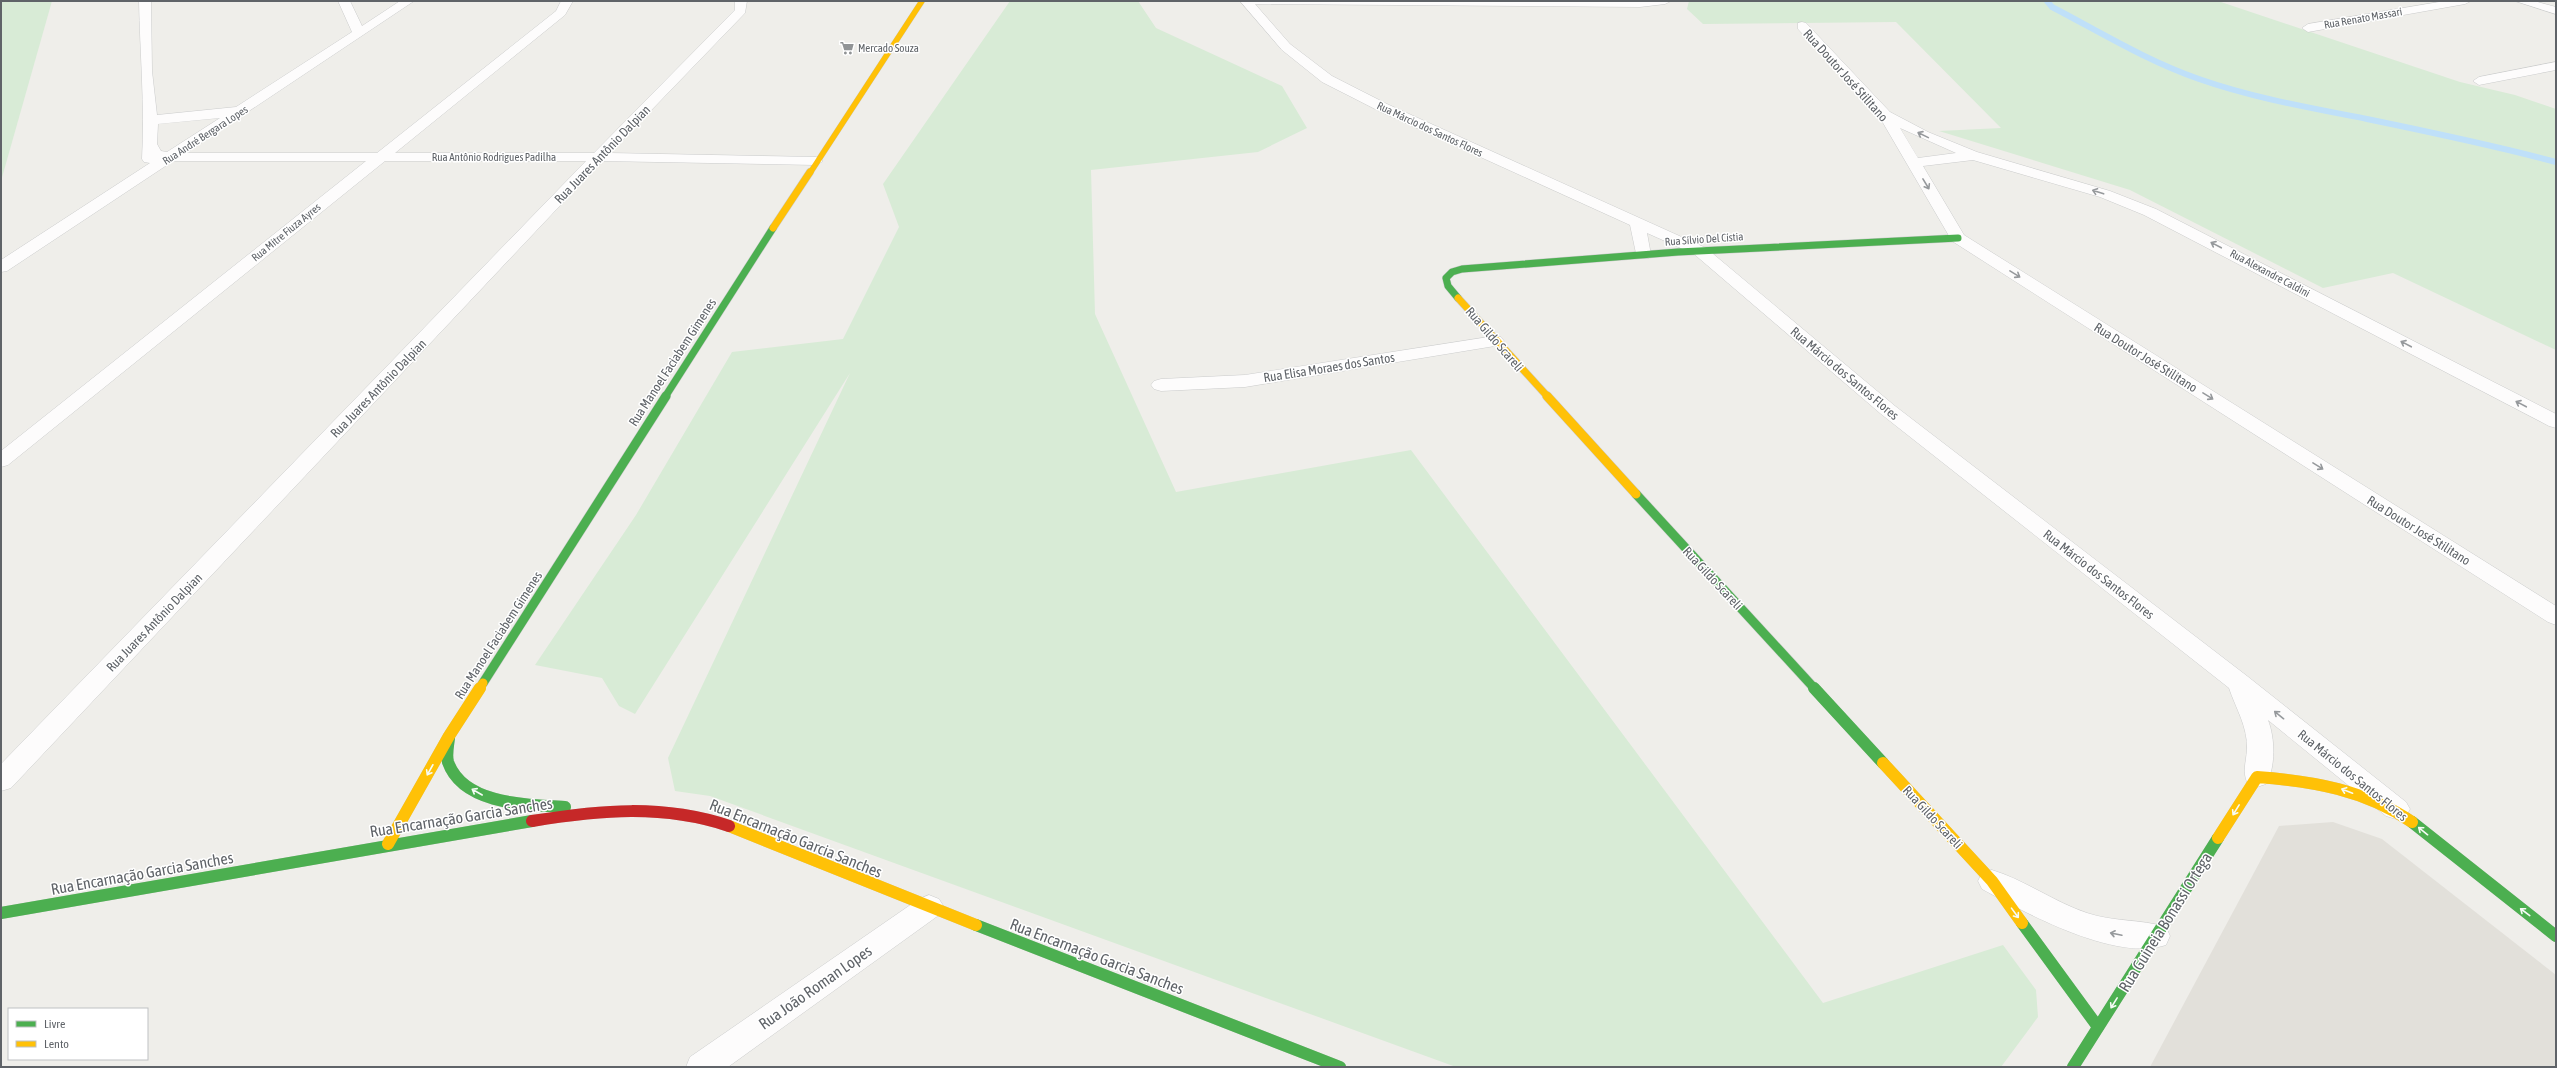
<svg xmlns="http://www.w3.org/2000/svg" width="2557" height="1068" viewBox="0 0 2557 1068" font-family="'Asap Condensed',sans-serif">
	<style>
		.education { fill: #e2e0da }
		.green { fill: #d8ebd6 }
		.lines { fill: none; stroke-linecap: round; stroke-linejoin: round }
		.stream { stroke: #bfe0f9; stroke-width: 6 }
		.street-casing { stroke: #cbcccc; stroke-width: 1 }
		.fast-far2-casing { stroke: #cacacb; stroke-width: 8 }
		.fast-far1-casing { stroke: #cacacb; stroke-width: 10 }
		.fast-casing { stroke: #cacacb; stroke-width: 12 }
		.slow-far3-casing { stroke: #cacacb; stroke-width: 6 }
		.slow-far2-casing { stroke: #cacacb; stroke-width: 8 }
		.slow-far1-casing { stroke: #cacacb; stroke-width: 10 }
		.slow-casing { stroke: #cacacb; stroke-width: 12 }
		.jam-casing { stroke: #cacacb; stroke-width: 12 }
		.street { fill: #fdfcfc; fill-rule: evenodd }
		.fast-far2 { stroke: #4caf50; stroke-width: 7 }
		.fast-far1 { stroke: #4caf50; stroke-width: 9 }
		.fast { stroke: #4caf50; stroke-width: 12 }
		.slow-far3 { stroke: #ffc107; stroke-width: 5.5 }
		.slow-far2 { stroke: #ffc107; stroke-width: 7 }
		.slow-far1 { stroke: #ffc107; stroke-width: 9 }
		.slow { stroke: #ffc107; stroke-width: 12 }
		.jam { stroke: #c62828; stroke-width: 12 }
		.oneway { stroke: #96999c }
		.oneway2 { stroke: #f6fbf6 }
		.labels { text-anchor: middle; stroke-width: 3; stroke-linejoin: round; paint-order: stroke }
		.far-street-label { font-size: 11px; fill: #5f6368; stroke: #fff }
		.far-poi-label { font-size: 11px; fill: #5f6368; stroke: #fff; text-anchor: start }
		.street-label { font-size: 13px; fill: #5f6368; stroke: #fff }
		.near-street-label { font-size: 16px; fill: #5f6368; stroke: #fff }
	</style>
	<rect width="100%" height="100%" fill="#efeeea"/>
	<polygon class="education" points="2333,822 2382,839 2556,975 2556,1067 2150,1067 2279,826"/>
	<g class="green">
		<polygon points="1,1 52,1 1,181"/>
		<polygon points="1010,1 1138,1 1156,28 1282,86 1307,128 1258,152 1091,170 1095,314 1176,492 1411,450 1823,1003 2003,945 2036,990 2038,1017 2001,1067 1456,1067 710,796 675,791 668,758 850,373 635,714 619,706 602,678 535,665 636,515 732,352 843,339 899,227 883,184"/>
		<polygon points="1689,1 2218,1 2460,82 2515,95 2556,109 2556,350 2393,273 2323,288 2130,190 1939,131 2001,128 1896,22 1703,24 1687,9"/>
	</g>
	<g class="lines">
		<path class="stream" d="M2047 1 2052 7C2100 32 2147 61 2199 79 2253 98 2311 108 2367 119 2430 132 2493 145 2556 162"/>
		<defs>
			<g id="street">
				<path d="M139 1H151L152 71 157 115 236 107 352 32 338 1H350L362 26 400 1H414L186 153H377L556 11 561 1H573L565 15 395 153H594L735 10V1H747L745 13 610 153 816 157 823 161 816 165 602 161 11 788 1 791V764L586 161H385L8 465 1 467V451L366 161H173L7 271 1 272V260L150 163 144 162 142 159C145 106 140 54 139 1ZM220 118 167 152 161 151 157 144 158 124Z"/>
				<path d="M1240 1H1671L1665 4 1640 7 1255 4 1290 44 1332 76 1387 104 1706 248 1895 406 2247 676 2406 802 2410 809 2406 816 2396 819 2386 816 2268 720C2275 738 2276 767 2266 784L2257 787 2248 784C2242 773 2246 762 2247 750 2248 727 2236 709 2229 688L1881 414 1694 254 1647 233 1651 255 1649 258H1637L1630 225 1377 110 1322 82 1282 50Z"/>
				<polygon points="2445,1 2471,1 2465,4 2308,32 2302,28 2308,24"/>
				<polygon points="2515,1 2534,1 2556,7 2556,14"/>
				<path d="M1802 22 1806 23 1890 112 1928 132 1977 152 2110 191 2156 209 2556 414V428L2549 426 2144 215 2100 197 1973 160 1923 166 1964 235 2556 606V625L2548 622 1952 241 1879 116 1798 29V23ZM1900 128 1956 153 1918 158Z"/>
				<polygon points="2556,62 2556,70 2479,85 2473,81 2479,77"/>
				<polygon points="1495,336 1501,337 1504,341 1501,345 1245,387 1161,391 1154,389 1151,385 1154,381 1161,379 1245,375"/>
				<path d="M1992 870C2025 880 2054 902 2087 913 2113 922 2141 919 2166 927L2170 936 2166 945C2115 962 2026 913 1982 889L1978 881 1982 873Z"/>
				<polygon points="929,895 939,899 944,907 939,915 728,1067 686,1067 690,1057 919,899"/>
			</g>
			<g id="fast-far2">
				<polyline points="1458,298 1448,286 1446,278 1452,272 1462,269 1678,252 1958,238"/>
				<polyline points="665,397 773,228"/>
			</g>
			<g id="fast-far1">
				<polyline points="1636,494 1815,689"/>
				<polyline points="483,683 666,396"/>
			</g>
			<g id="fast">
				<polyline points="1814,688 1883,763"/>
				<path d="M449 738C448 746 446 755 448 762 463 805 528 805 565 807"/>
				<polyline points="2412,822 2556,936"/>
				<polyline points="1,913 532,821"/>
				<polyline points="2022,923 2098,1027"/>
				<polyline points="976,925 1340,1067"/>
				<polyline points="2073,1067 2218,838"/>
			</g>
			<polyline id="slow-far3" points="810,173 922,1"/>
			<g id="slow-far2">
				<polyline points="773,228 810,172"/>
				<polyline points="1458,298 1548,397"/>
			</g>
			<g id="slow-far1">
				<polyline points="1547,396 1636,494"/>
				<polyline points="479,689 483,683"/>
			</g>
			<g id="slow">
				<polyline points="1883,763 1992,881 2022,923"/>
				<polyline points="729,826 976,925"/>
				<path d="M2218 838 2257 777C2313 781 2365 790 2412 822"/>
				<polyline points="388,844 449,736 480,688"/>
			</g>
			<path id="jam" d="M532 821C600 810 663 804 729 826"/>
		</defs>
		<use href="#street" class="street-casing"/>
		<use href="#fast-far2" class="fast-far2-casing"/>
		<use href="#fast-far1" class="fast-far1-casing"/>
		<use href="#fast" class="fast-casing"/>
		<use href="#slow-far3" class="slow-far3-casing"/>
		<use href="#slow-far2" class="slow-far2-casing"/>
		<use href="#slow-far1" class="slow-far1-casing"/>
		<use href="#slow" class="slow-casing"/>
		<use href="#jam" class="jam-casing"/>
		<use href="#street" class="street"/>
		<use href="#fast-far2" class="fast-far2"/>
		<use href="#fast-far1" class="fast-far1"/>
		<use href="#fast" class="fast"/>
		<use href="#slow-far3" class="slow-far3"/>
		<use href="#slow-far2" class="slow-far2"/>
		<use href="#slow-far1" class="slow-far1"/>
		<use href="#slow" class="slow"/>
		<use href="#jam" class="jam"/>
	</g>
	<defs><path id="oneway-shaft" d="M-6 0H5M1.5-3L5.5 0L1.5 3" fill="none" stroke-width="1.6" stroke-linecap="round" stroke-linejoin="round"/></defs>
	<g class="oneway">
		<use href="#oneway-shaft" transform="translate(1923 135) rotate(-154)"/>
		<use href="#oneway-shaft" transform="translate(1926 184) rotate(59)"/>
		<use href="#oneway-shaft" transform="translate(2098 192) rotate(-162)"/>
		<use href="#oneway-shaft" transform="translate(2216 245) rotate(-152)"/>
		<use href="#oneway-shaft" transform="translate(2015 274) rotate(32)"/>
		<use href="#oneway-shaft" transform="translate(2406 344) rotate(-152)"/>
		<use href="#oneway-shaft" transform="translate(2208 396) rotate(32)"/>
		<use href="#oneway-shaft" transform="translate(2521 404) rotate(-152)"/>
		<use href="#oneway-shaft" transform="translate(2318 466) rotate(32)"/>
		<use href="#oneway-shaft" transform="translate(2279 715) rotate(-141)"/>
		<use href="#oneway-shaft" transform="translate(2116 934) rotate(-168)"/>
	</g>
	<g class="oneway2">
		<use href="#oneway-shaft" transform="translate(430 770) rotate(119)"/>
		<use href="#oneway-shaft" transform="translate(2347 791) rotate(-159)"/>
		<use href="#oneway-shaft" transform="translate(477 792) rotate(-150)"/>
		<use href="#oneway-shaft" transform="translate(2236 810) rotate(122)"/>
		<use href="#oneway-shaft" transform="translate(2423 831) rotate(-141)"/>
		<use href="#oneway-shaft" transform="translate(2525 912) rotate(-143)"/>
		<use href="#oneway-shaft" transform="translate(2015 913) rotate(54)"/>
		<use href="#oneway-shaft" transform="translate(2114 1003) rotate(122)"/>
	</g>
	<defs>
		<symbol id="supermarket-bare" viewBox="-9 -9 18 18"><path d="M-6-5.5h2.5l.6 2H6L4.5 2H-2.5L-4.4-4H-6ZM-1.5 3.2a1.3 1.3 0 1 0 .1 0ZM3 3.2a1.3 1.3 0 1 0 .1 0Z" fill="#919496" stroke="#fff" stroke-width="2.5" paint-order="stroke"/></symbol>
	</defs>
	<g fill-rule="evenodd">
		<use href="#supermarket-bare" x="837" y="38" width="20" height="20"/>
	</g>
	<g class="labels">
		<g class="far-street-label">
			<text transform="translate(2363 18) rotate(-10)" y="4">Rua Renato Massari</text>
			<text transform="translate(1430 129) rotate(25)" y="4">Rua Márcio dos Santos Flores</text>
			<text transform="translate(205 135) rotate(-33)" y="4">Rua André Bergara Lopes</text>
			<text x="494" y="161">Rua Antônio Rodrigues Padilha</text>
			<text transform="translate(286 232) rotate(-39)" y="4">Rua Mitre Fiuza Ayres</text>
			<text transform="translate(1704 239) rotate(-4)" y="4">Rua Sílvio Del Cístia</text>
			<text transform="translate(2270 273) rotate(28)" y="4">Rua Alexandre Caldini</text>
		</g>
		<g class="far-poi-label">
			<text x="858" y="52">Mercado Souza</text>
		</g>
		<g class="street-label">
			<text transform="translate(1846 75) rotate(48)" y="5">Rua Doutor José Stilitano</text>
			<text transform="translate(602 154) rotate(-46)" y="5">Rua Juares Antônio Dalpian</text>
			<text transform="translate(1495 339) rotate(49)" y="5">Rua Gildo Scareli</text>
			<text transform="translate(2146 357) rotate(32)" y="5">Rua Doutor José Stilitano</text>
			<text transform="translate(672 362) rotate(-57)" y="5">Rua Manoel Faciabem Gimenes</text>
			<text transform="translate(1329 367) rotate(-9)" y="5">Rua Elisa Moraes dos Santos</text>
			<text transform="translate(1845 373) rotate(40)" y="5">Rua Márcio dos Santos Flores</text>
			<text transform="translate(378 388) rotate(-46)" y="5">Rua Juares Antônio Dalpian</text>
			<text transform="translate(2419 530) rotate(32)" y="5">Rua Doutor José Stilitano</text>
			<text transform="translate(2099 574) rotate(38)" y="5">Rua Márcio dos Santos Flores</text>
			<text transform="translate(1713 578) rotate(47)" y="5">Rua Gildo Scareli</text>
			<text transform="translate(154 622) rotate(-46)" y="5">Rua Juares Antônio Dalpian</text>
			<text transform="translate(498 635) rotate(-57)" y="5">Rua Manoel Faciabem Gimenes</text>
			<text transform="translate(2353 775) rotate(39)" y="5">Rua Márcio dos Santos Flores</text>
			<text transform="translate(1933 817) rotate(47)" y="5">Rua Gildo Scareli</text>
		</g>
		<g class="near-street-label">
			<text transform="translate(461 817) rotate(-9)" y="6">Rua Encarnação Garcia Sanches</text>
			<text transform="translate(796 838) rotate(22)" y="6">Rua Encarnação Garcia Sanches</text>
			<text transform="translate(142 873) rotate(-10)" y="6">Rua Encarnação Garcia Sanches</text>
			<text transform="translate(2165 922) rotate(-58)" y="6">Rua Guineia Bonassi Ortega</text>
			<text transform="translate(1097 956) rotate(21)" y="6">Rua Encarnação Garcia Sanches</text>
			<text transform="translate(815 987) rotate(-35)" y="6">Rua João Roman Lopes</text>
		</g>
	</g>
	<rect width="2557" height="1068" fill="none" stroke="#5f6368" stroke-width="4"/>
	<rect x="8" y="1008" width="140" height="52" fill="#ffffff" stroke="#bfc1c3"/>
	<rect x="16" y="1021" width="20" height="6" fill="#4caf50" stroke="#bfc1c3"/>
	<text x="44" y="1028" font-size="12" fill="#5f6368">Livre</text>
	<rect x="16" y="1041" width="20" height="6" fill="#ffc107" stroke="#bfc1c3"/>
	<text x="44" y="1048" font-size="12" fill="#5f6368">Lento</text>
</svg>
